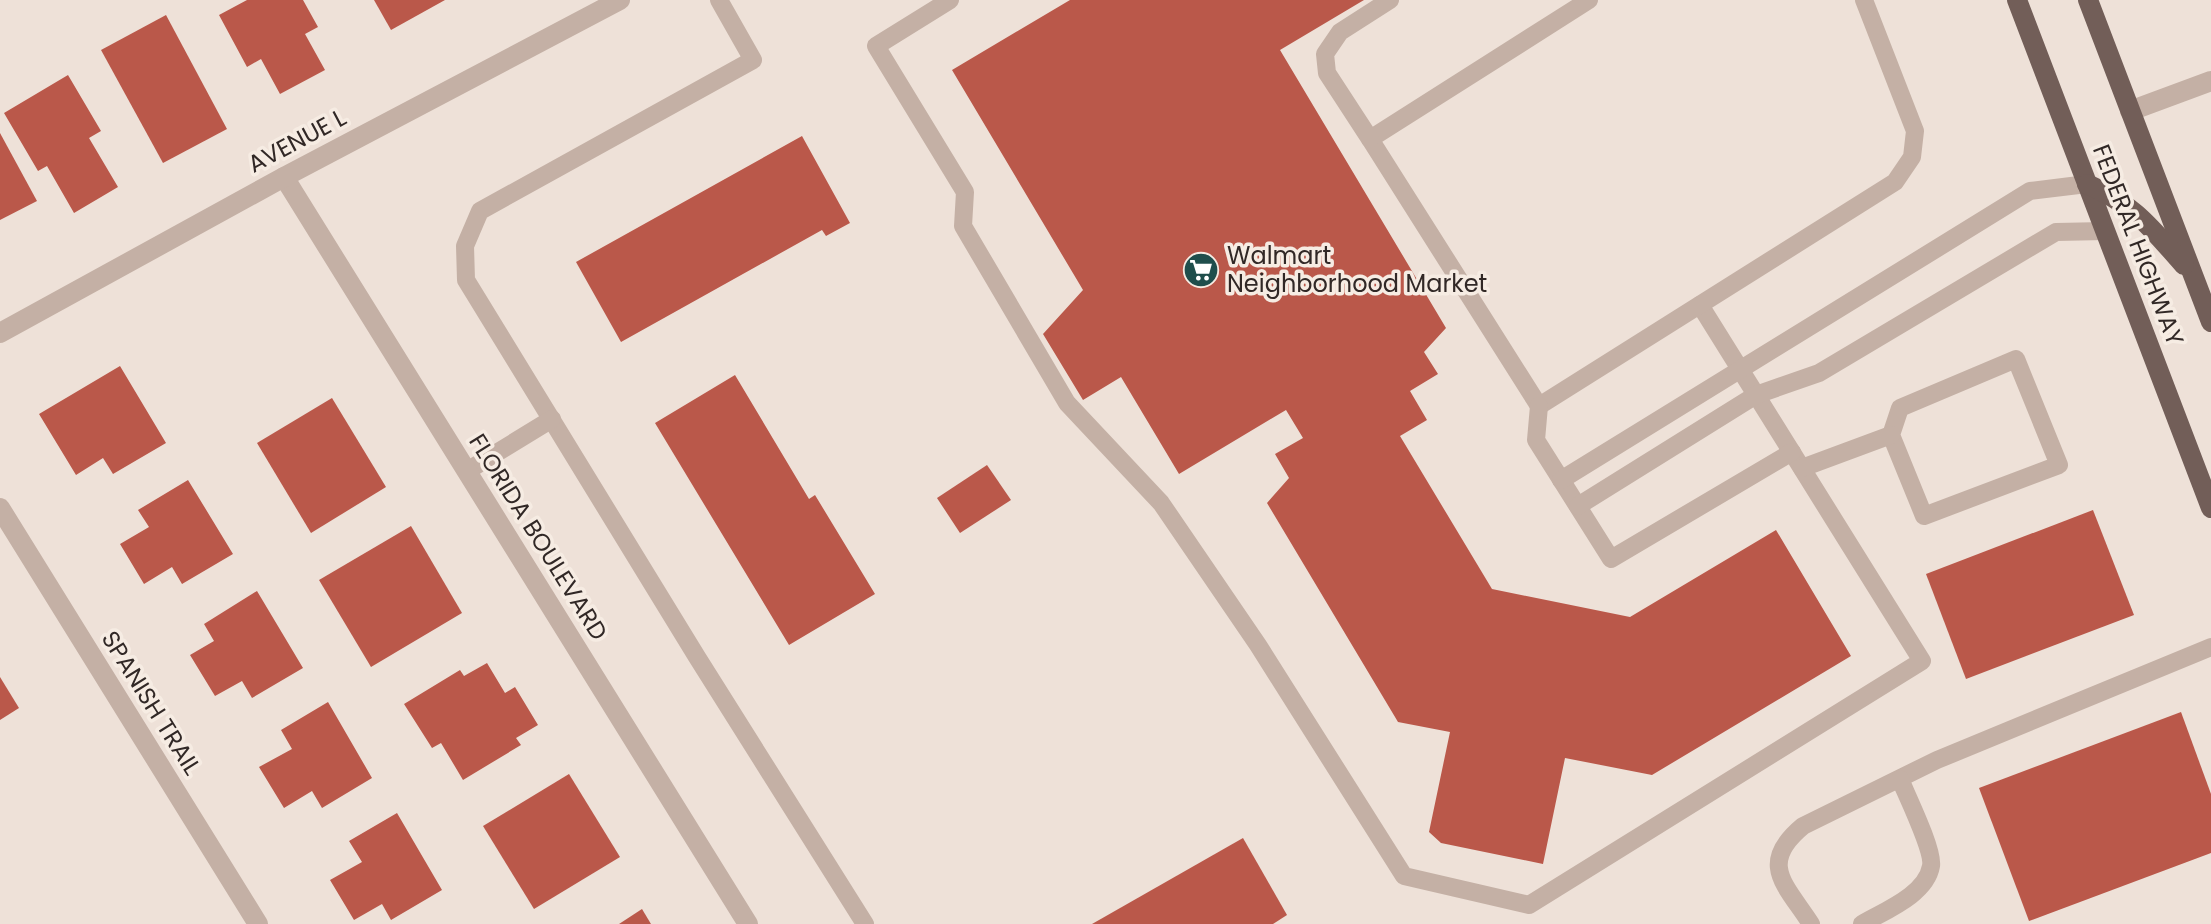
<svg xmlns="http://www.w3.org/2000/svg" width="2211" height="924" viewBox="0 0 2211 924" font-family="Poppins,sans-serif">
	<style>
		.building { fill: #ba584a }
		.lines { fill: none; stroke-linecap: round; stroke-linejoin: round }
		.lane { stroke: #c4b0a5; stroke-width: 18 }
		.street { stroke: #c4b0a5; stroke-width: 20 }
		.primary { stroke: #725e58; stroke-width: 20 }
		.labels { text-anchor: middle; stroke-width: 7; stroke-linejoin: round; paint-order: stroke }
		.street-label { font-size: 24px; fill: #312826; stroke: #f6ece3 }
		.poi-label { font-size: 24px; fill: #312826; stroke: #f6ece3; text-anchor: start }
	</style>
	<rect width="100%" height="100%" fill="#eee1d8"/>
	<g class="building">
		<polygon points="247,0 303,0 318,27 305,34 325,70 280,94 261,59 247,67 219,15"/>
		<polygon points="374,0 445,0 391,30"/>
		<polygon points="1070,0 1364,0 1280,50 1446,328 1424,352 1438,374 1410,391 1427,420 1400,436 1492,589 1630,617 1776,530 1851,656 1652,775 1565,758 1543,864 1441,843 1429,832 1450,732 1398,722 1267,503 1289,478 1275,454 1303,438 1286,410 1179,474 1121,377 1083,400 1043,334 1083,290 952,70"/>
		<polygon points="166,15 227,129 163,163 101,50"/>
		<polygon points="68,75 101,131 89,138 118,187 74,213 47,166 38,171 4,113"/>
		<polygon points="0,133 37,201 0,220"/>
		<polygon points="802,136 850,223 826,236 822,230 621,342 576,262"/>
		<polygon points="120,366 166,443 113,474 103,458 76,475 39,414"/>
		<polygon points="735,375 809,499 815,495 875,594 789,645 655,423"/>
		<polygon points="332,398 386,487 311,533 257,443"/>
		<polygon points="987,465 1011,500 960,533 937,498"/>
		<polygon points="188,480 233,554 182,584 172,567 144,584 120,544 149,527 138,510"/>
		<polygon points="2093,510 2134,615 1966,679 1926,574"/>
		<polygon points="411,526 462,613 371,667 319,580"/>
		<polygon points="257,591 303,668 252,698 242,681 215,696 190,655 214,641 204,624"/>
		<polygon points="487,663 505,693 515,687 538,725 516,738 521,745 463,780 441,743 432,748 404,704 460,670 464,676"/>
		<polygon points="0,677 19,708 0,720"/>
		<polygon points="328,702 372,778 322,808 312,791 284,808 259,767 292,749 281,730"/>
		<polygon points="2181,712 2211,794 2211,853 2029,921 1979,788"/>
		<polygon points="569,774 620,857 534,909 483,826"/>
		<polygon points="397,813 442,890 391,920 382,904 354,920 330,880 362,862 349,841"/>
		<polygon points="1243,838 1287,915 1273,924 1092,924"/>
		<polygon points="642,909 651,924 619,924"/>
	</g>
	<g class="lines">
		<g class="lane">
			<polyline points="719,0 753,60 480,211 465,246 466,280 697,657 865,924"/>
			<polyline points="950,0 876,46 965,192 963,226 1067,403 1161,503 1258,645 1404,876 1529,905 1922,661 1700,305"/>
			<polyline points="1589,0 1370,139 1539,406 1895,182 1912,157 1915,131 1864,0"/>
			<polyline points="1370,139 1327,73 1325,54 1340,32 1390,0"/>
			<polygon points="2016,359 2059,465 1924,516 1891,435 1900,408"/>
			<polyline points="1539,406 1536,440 1611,559 1792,452"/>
			<polyline points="1802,468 1891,435"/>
			<polyline points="467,471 552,419"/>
			<polyline points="1561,480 2030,191 2087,184"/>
			<polyline points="1578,506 1756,395 1819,373 2056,232 2105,231"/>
			<path d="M1811 924C1786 885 1757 864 1803 826L1937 760 2211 647"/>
			<path d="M1862 924C1884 911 1926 895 1931 866 1934 851 1907 796 1900 779"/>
		</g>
		<g class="street">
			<polyline points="2130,111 2211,81"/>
			<polyline points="284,177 748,924"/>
			<polyline points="0,333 284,177 620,0"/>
			<polyline points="0,508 258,924"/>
		</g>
		<g class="primary">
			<polyline points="2017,0 2211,508"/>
			<polyline points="2088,0 2211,322"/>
			<path d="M2087 184C2135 205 2151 228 2184 265"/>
		</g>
	</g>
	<defs>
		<symbol id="supermarket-disc" viewBox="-11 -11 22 22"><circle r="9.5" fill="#1f4e4c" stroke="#f6ece3"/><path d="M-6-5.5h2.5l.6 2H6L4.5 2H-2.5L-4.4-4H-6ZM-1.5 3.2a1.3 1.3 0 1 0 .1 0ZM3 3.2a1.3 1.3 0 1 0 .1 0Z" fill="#fff"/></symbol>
	</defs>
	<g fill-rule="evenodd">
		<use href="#supermarket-disc" x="1181" y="250" width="40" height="40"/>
	</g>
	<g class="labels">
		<g class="street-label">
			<text transform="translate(297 141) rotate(-28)" y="8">AVENUE L</text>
			<text transform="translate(2138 245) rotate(69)" y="8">FEDERAL HIGHWAY</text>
			<text transform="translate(538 537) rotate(58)" y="8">FLORIDA BOULEVARD</text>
			<text transform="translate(151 703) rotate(58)" y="8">SPANISH TRAIL</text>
		</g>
		<g class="poi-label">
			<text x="1227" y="264">Walmart<tspan x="1227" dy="28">Neighborhood Market</tspan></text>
		</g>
	</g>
</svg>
